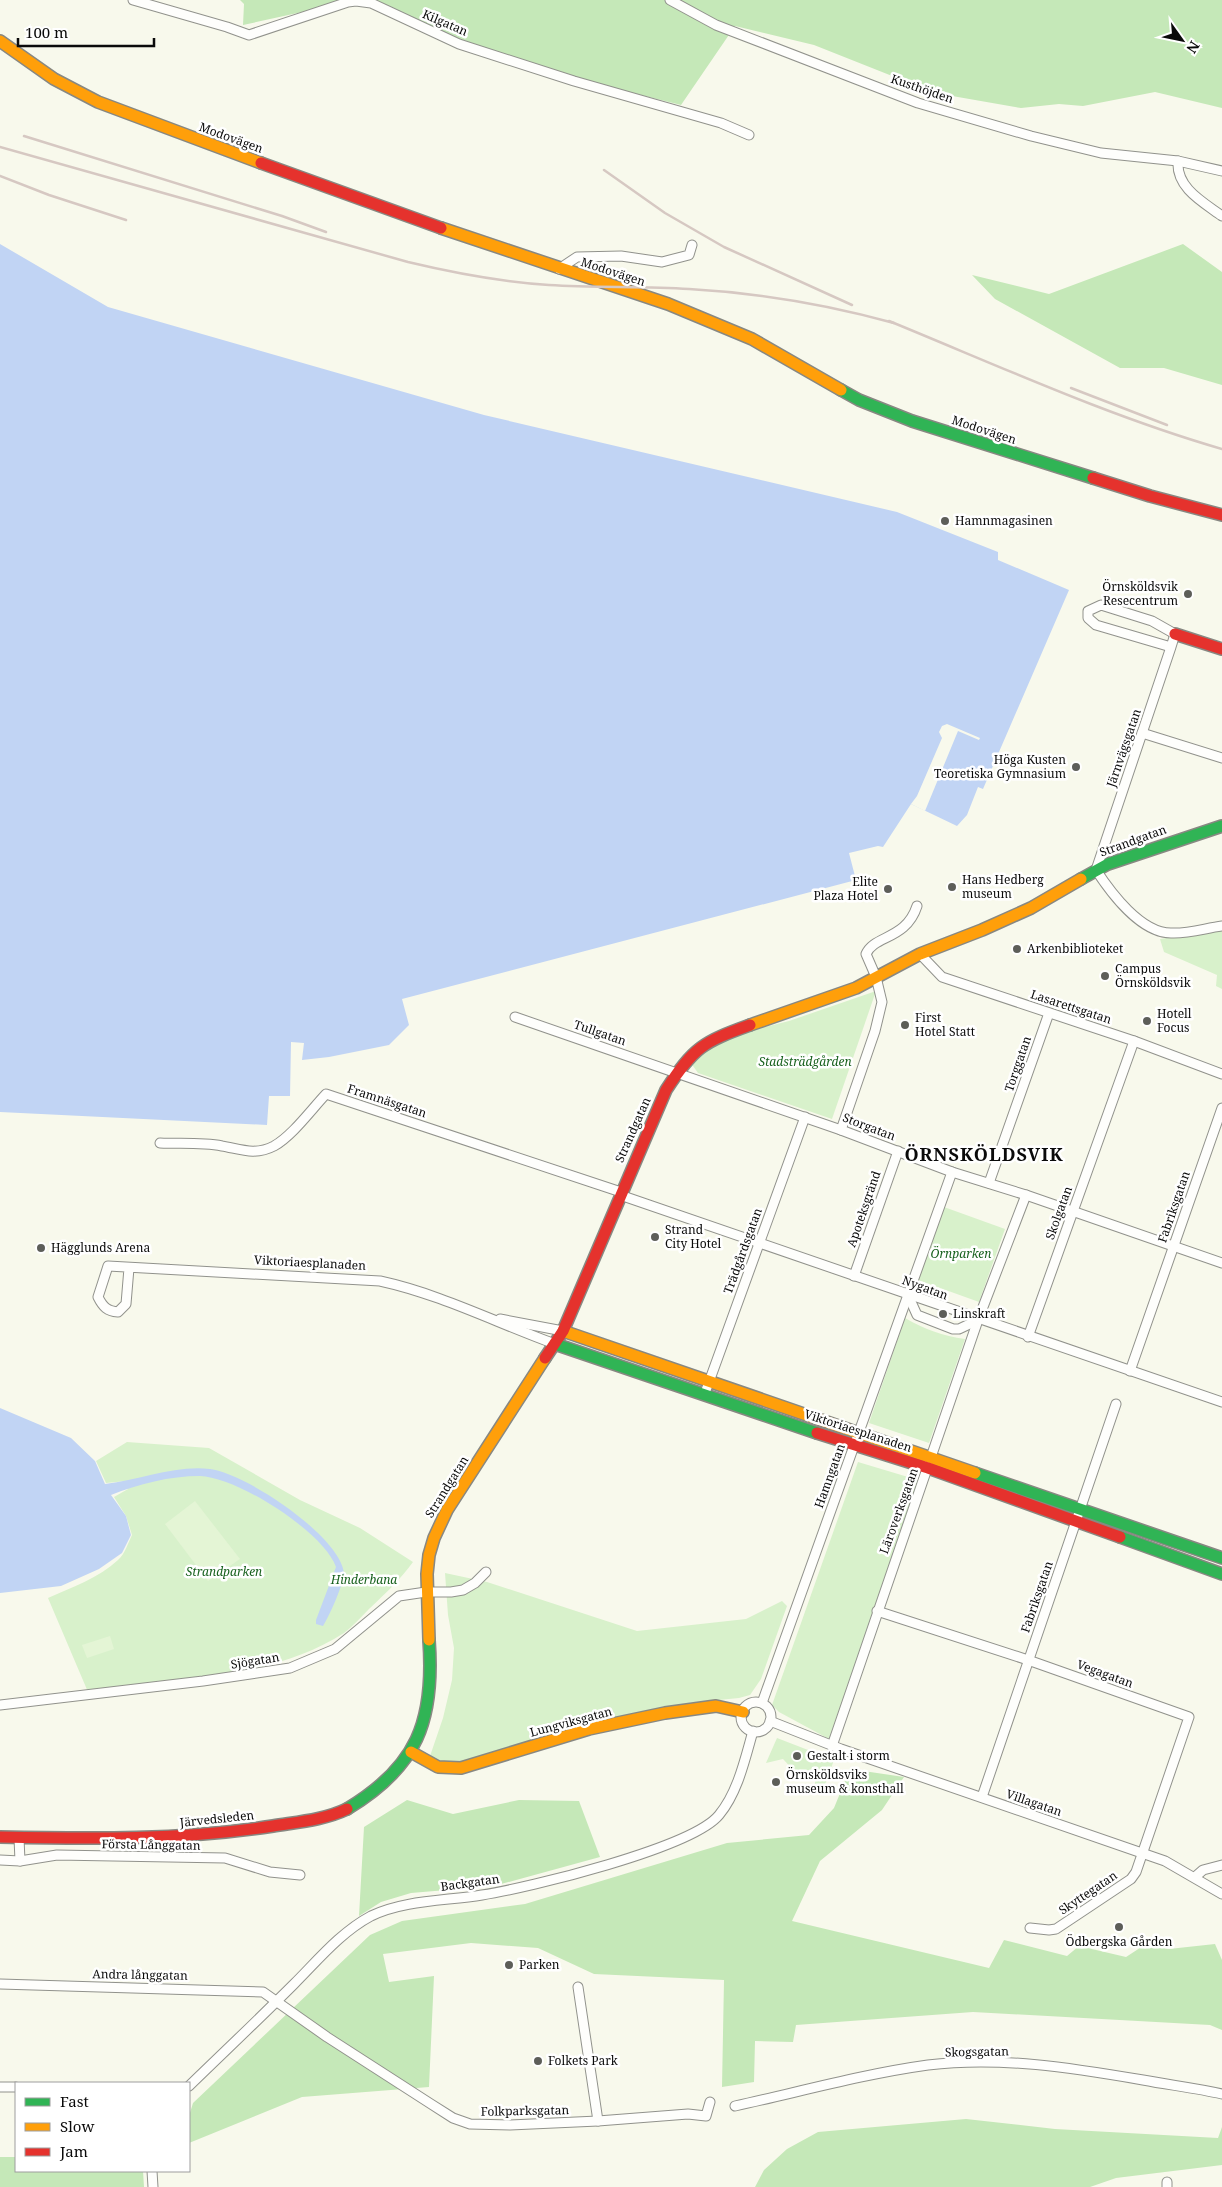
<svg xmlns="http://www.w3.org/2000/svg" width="1222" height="2187" viewBox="0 0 1222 2187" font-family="'Noto Serif',serif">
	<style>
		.green { fill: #d8f1cb }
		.forest { fill: #c5e8b8 }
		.pitch { fill: #e4f5d5 }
		.water { fill: #c1d4f4 }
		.pier { fill: #f8f9ec }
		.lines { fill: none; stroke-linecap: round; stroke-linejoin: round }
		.street-casing { stroke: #91928c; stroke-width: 11 }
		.fast-casing { stroke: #888882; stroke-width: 14 }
		.slow-casing { stroke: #888882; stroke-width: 14 }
		.jam-casing { stroke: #888882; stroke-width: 14 }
		.street { stroke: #fefefc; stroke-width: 9 }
		.fast { stroke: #30b455; stroke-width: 11 }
		.slow { stroke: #ff9f0a; stroke-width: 11 }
		.jam { stroke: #e5322d; stroke-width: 11 }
		.rail { stroke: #d6c8c2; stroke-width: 2.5 }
		.poi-dot { fill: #5d5e59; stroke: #fff; stroke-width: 2 }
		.labels { text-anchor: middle; stroke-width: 5; stroke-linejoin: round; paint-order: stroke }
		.street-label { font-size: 12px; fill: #0a0a0a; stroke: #fff }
		.poi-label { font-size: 12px; fill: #0a0a0a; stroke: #fff; text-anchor: start }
		.park-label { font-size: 12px; font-style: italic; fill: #19621f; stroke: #fff }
		.district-label { font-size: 18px; font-weight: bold; letter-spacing: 1px; fill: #0a0a0a; stroke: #fff }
	</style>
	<rect width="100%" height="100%" fill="#f8f9ec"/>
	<g class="green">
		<polygon points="1222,929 1222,989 1216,986 1217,975 1164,952 1160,939"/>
		<polygon points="876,991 832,1119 698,1073 691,1063 702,1049 734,1035 789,1021"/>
		<polygon points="944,1207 1005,1229 979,1302 918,1280"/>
		<path d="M905 1318C924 1329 943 1336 965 1339L929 1443 869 1423Z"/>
		<path d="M127 1442 209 1448 300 1500 360 1528 413 1562C400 1580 385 1594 369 1609 361 1617 353 1626 344 1633 275 1678 169 1682 88 1692L48 1598C72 1587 99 1578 118 1560 125 1554 128 1543 132 1535L126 1516 114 1497 128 1489 126 1481 106 1483 96 1461Z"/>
		<polygon points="858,1462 918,1480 829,1739 779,1712 772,1705"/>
		<polygon points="445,1573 487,1582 637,1631 746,1619 782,1601 787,1606 761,1679 750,1695 739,1698 688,1703 633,1714 524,1745 461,1765 441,1764 429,1759 443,1718 452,1680 454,1648 448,1615"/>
		<polygon points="777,1738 834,1760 823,1790 815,1788 815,1779 796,1773 783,1759 766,1763"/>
	</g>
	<g class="forest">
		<polygon points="240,0 1222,0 1222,108 1155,92 1083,106 1059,104 1021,108 935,93 814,45 735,26 681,105 613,88 459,44 379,5 348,2 243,25 244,4"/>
		<polygon points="1183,244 1222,272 1222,385 1164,368 1120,368 995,299 972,275 1049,294"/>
		<polygon points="850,1769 904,1777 882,1810 820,1861 792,1921 989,1968 1004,1940 1067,1956 1079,1946 1126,1957 1146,1944 1169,1949 1215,1944 1222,1960 1222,2030 1210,2025 973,2012 796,2025 793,2042 755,2041 754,2082 722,2087 724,1980 594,1974 538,1948 471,1943 383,1954 389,1982 434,1976 429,2087 302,2097 189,2143 189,2116 193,2103 370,1935 402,1921 525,1904 727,1843 809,1835 834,1808"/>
		<polygon points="407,1800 453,1814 519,1800 579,1801 600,1857 494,1886 411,1893 381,1902 359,1916 364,1827"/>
		<polygon points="966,2119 1055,2129 1218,2138 1222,2127 1222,2165 1116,2178 1090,2187 755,2187 764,2170 787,2149 818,2132"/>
		<polygon points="0,2157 16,2157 16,2171 143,2171 144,2187 0,2187"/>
	</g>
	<g class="pitch">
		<polygon points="195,1501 240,1559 208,1581 165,1524"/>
		<polygon points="110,1636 114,1649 87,1658 82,1645"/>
	</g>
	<g class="water">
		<polygon points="0,244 108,307 484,415 897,512 998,552 998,560 1069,590 983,789 978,787 967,815 957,826 911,804 883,847 878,846 849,853 856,880 402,999 409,1025 389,1045 329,1057 302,1060 304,1043 291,1042 290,1096 269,1096 267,1125 0,1112"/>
		<path d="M0 1408 71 1438 95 1461 105 1484C140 1480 175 1465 210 1469 245 1473 340 1536 344 1573 344 1583 329 1617 323 1626L316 1624V1620L336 1567C324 1532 237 1477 200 1476 170 1476 138 1484 111 1495L126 1516 131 1535 122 1553 99 1569 61 1586 0 1593Z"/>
	</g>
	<polygon class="pier" points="947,724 980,738 979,740 958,731 925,811 911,804 917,796 942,738 939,732 942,726"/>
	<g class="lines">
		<defs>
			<g id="street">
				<polyline points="133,0 227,27 249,35 348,2 356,1 371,3 459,44 574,81 721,123 749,135"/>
				<polyline points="670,0 716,25 918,103 1031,136 1101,153 1178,161 1222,171"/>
				<path d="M1178 161C1176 188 1203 202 1222 216"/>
				<polyline points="559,269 577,257 621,256 662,262 689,255 692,245"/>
				<path d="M1171 647 1096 625 1088 618V611L1101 605 1152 621 1175 634 1171 647 1096 870C1111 893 1141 933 1171 933 1188 934 1206 928 1222 926"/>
				<polyline points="1142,733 1222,758"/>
				<polyline points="920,954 942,977 1134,1041 1222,1074"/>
				<polyline points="515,1017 841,1130 952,1172 1026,1195 1222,1263"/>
				<path d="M841 1130 875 1031 882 1002 876 977 866 954C874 935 906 940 917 906"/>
				<path d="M160 1143C180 1144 202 1142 222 1146 240 1149 255 1156 274 1146 292 1136 311 1110 326 1094L621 1192"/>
				<polyline points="989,1183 1049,1013"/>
				<polyline points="620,1195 1222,1402"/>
				<path d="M129 1268 126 1304 118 1312C107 1311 103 1307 98 1297L108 1266 380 1281C440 1294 497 1323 555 1344"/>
				<polyline points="854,1276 898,1151"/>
				<polyline points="908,1295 917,1315 953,1329 959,1329 978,1320"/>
				<polyline points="500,1319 563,1331"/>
				<polyline points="1028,1337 1134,1041"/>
				<polyline points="1130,1371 1222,1108"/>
				<polyline points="705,1393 805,1117"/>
				<polyline points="877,1611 1028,1660 1189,1717 1136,1872 1131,1879 1056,1929 1049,1930 1030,1928"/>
				<circle cx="756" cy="1717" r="15"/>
				<polyline points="762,1703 952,1172"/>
				<polyline points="0,1705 203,1681 290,1668 335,1649 399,1596 426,1592 451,1592 463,1590 475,1583 486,1572"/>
				<polyline points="770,1721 841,1749 1165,1861 1222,1894"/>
				<polyline points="832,1746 978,1320 1026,1195"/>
				<polyline points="982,1797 1116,1404"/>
				<polyline points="19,1838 20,1861"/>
				<polyline points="0,1860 20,1861 57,1855 225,1858 270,1872 300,1875"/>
				<polyline points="1195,1877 1203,1870 1222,1865"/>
				<polyline points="0,1984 263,1992 327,2037 431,2104 453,2118 470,2124 510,2125 598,2121 688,2114 706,2116 710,2102"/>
				<polyline points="578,1987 598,2121"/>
				<path d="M189 2086C224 2052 260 2018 294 1984 318 1960 341 1932 371 1916 404 1900 445 1901 482 1895 528 1888 692 1848 719 1815 738 1792 745 1759 753 1731"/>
				<polyline points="0,2087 16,2087"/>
				<path d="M735 2106C799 2092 863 2074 928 2065 1000 2056 1073 2068 1143 2080 1169 2085 1196 2088 1222 2094"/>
				<polyline points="152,2171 153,2187"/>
				<polyline points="1167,2182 1167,2187"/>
			</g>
			<g id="fast">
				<polyline points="841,390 859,400 912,421 1093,478"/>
				<polyline points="1081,879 1108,864 1222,826"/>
				<polyline points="555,1344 817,1433"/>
				<polyline points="975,1473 1222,1558"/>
				<polyline points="1120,1537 1222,1574"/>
				<path d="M347 1809C417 1767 435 1721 429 1640"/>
			</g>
			<g id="slow">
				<polyline points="0,41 54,79 98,102 261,163"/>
				<polyline points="441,228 668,304 752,339 841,390"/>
				<polyline points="750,1025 856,988 920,954 982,930 1031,908 1081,879"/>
				<polyline points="563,1331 975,1473"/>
				<polyline points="429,1640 427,1574 429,1555 434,1538 447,1510 545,1358"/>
				<polyline points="411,1752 438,1767 461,1768 589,1729 665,1713 716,1706 743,1712"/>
			</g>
			<g id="jam">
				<polyline points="261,163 441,228"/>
				<polyline points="1093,478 1150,496 1222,515"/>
				<polyline points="1175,634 1222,649"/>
				<path d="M545 1358 563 1331 666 1090C694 1047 703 1042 750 1025"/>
				<polyline points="817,1433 928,1468 1120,1537"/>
				<path d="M0 1837C91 1839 182 1840 273 1826 297 1822 324 1820 347 1809"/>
			</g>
		</defs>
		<use href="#street" class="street-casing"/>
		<use href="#fast" class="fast-casing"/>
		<use href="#slow" class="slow-casing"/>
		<use href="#jam" class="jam-casing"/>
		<use href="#street" class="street"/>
		<use href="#fast" class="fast"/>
		<use href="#slow" class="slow"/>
		<use href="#jam" class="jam"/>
		<g class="rail">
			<polyline points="24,136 282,216 326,232"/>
			<path d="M0 147 408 262C454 273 502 282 549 285 596 288 643 286 689 289 760 293 826 304 894 323"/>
			<polyline points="604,170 665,213 724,247 852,305"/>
			<polyline points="0,176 49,195 126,220"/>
			<path d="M889 321C999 366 1108 416 1222 449"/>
			<polyline points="1071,388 1167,425"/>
		</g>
	</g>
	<g class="poi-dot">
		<circle cx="945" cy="521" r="5"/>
		<circle cx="1188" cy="594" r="5"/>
		<circle cx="1076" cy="767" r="5"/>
		<circle cx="952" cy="887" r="5"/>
		<circle cx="888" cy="889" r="5"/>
		<circle cx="1017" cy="949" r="5"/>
		<circle cx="1105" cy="976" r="5"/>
		<circle cx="1147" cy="1021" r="5"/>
		<circle cx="905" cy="1025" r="5"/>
		<circle cx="655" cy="1237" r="5"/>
		<circle cx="41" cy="1248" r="5"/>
		<circle cx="943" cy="1314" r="5"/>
		<circle cx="797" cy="1756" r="5"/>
		<circle cx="776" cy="1782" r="5"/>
		<circle cx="1119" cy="1927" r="5"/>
		<circle cx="509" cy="1965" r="5"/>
		<circle cx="538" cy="2061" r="5"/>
	</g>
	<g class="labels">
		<g class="street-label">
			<text transform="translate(445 23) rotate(23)" y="4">Kilgatan</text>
			<text transform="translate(922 89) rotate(19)" y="4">Kusthöjden</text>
			<text transform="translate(231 138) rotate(20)" y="4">Modovägen</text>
			<text transform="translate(613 272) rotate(18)" y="4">Modovägen</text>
			<text transform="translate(984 430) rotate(18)" y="4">Modovägen</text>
			<text transform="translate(1124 748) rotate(-71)" y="4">Järnvägsgatan</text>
			<text transform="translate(1133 841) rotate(-20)" y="4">Strandgatan</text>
			<text transform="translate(1071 1007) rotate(18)" y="4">Lasarettsgatan</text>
			<text transform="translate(600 1033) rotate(19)" y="4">Tullgatan</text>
			<text transform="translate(1018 1064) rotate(-71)" y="4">Torggatan</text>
			<text transform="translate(387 1101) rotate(18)" y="4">Framnäsgatan</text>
			<text transform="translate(869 1127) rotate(21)" y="4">Storgatan</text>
			<text transform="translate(633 1130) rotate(-66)" y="4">Strandgatan</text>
			<text transform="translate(1174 1207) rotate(-71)" y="4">Fabriksgatan</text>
			<text transform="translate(864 1209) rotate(-71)" y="4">Apoteksgränd</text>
			<text transform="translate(1059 1213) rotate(-70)" y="4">Skolgatan</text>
			<text transform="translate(743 1251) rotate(-70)" y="4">Trädgårdsgatan</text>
			<text transform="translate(310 1263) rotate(3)" y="4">Viktoriaesplanaden</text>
			<text transform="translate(925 1288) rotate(20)" y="4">Nygatan</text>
			<text transform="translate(858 1431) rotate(18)" y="4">Viktoriaesplanaden</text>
			<text transform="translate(830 1476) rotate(-70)" y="4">Hamngatan</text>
			<text transform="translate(447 1487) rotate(-58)" y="4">Strandgatan</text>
			<text transform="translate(899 1511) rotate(-70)" y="4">Läroverksgatan</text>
			<text transform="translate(1037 1597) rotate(-71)" y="4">Fabriksgatan</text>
			<text transform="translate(255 1661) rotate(-9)" y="4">Sjögatan</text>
			<text transform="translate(1105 1674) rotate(20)" y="4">Vegagatan</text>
			<text transform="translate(571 1722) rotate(-15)" y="4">Lungviksgatan</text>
			<text transform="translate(1034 1803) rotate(19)" y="4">Villagatan</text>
			<text transform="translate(217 1819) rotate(-6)" y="4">Järvedsleden</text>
			<text transform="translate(151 1845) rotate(1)" y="4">Första Långgatan</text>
			<text transform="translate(470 1883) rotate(-8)" y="4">Backgatan</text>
			<text transform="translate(1088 1893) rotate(-34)" y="4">Skyttegatan</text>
			<text transform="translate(140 1975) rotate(1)" y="4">Andra långgatan</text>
			<text transform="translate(977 2052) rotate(-1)" y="4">Skogsgatan</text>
			<text transform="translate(525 2111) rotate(-1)" y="4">Folkparksgatan</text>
		</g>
		<g class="poi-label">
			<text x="955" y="525">Hamnmagasinen</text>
			<text x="1178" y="591" text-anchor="end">Örnsköldsvik<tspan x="1178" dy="14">Resecentrum</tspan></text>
			<text x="1066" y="764" text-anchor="end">Höga Kusten<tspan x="1066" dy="14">Teoretiska Gymnasium</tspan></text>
			<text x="962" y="884">Hans Hedberg<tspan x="962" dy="14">museum</tspan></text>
			<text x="878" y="886" text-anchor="end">Elite<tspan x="878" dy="14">Plaza Hotel</tspan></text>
			<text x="1027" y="953">Arkenbiblioteket</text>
			<text x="1115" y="973">Campus<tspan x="1115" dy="14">Örnsköldsvik</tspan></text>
			<text x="1157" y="1018">Hotell<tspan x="1157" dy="14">Focus</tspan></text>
			<text x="915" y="1022">First<tspan x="915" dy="14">Hotel Statt</tspan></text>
			<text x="665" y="1234">Strand<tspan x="665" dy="14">City Hotel</tspan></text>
			<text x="51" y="1252">Hägglunds Arena</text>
			<text x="953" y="1318">Linskraft</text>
			<text x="807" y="1760">Gestalt i storm</text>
			<text x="786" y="1779">Örnsköldsviks<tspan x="786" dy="14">museum &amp; konsthall</tspan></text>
			<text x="1119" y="1946" text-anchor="middle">Ödbergska Gården</text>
			<text x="519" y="1969">Parken</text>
			<text x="548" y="2065">Folkets Park</text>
		</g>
		<g class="park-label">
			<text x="805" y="1066">Stadsträdgården</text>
			<text x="961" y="1258">Örnparken</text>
			<text x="224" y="1576">Strandparken</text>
			<text x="364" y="1584">Hinderbana</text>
		</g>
		<g class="district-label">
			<text x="984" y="1161">ÖRNSKÖLDSVIK</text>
		</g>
	</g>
	<rect x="15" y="2082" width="175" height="90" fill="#ffffff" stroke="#9d9d9d"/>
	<rect x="25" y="2098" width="25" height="8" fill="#30b455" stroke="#9d9d9d"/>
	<text x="60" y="2107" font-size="15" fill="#0a0a0a">Fast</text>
	<rect x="25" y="2123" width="25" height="8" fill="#ff9f0a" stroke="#9d9d9d"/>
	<text x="60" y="2132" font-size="15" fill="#0a0a0a">Slow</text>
	<rect x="25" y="2148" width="25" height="8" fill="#e5322d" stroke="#9d9d9d"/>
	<text x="60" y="2157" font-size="15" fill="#0a0a0a">Jam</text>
	<g transform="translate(1182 40) rotate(123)" stroke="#ffffff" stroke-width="4" paint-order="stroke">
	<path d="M0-4L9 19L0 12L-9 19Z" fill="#0a0a0a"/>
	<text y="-8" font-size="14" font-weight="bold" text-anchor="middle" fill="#0a0a0a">N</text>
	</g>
	<path d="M18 38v8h136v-8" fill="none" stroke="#0a0a0a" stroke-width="2.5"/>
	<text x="25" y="38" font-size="15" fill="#0a0a0a" stroke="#ffffff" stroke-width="4" paint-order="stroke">100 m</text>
</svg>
